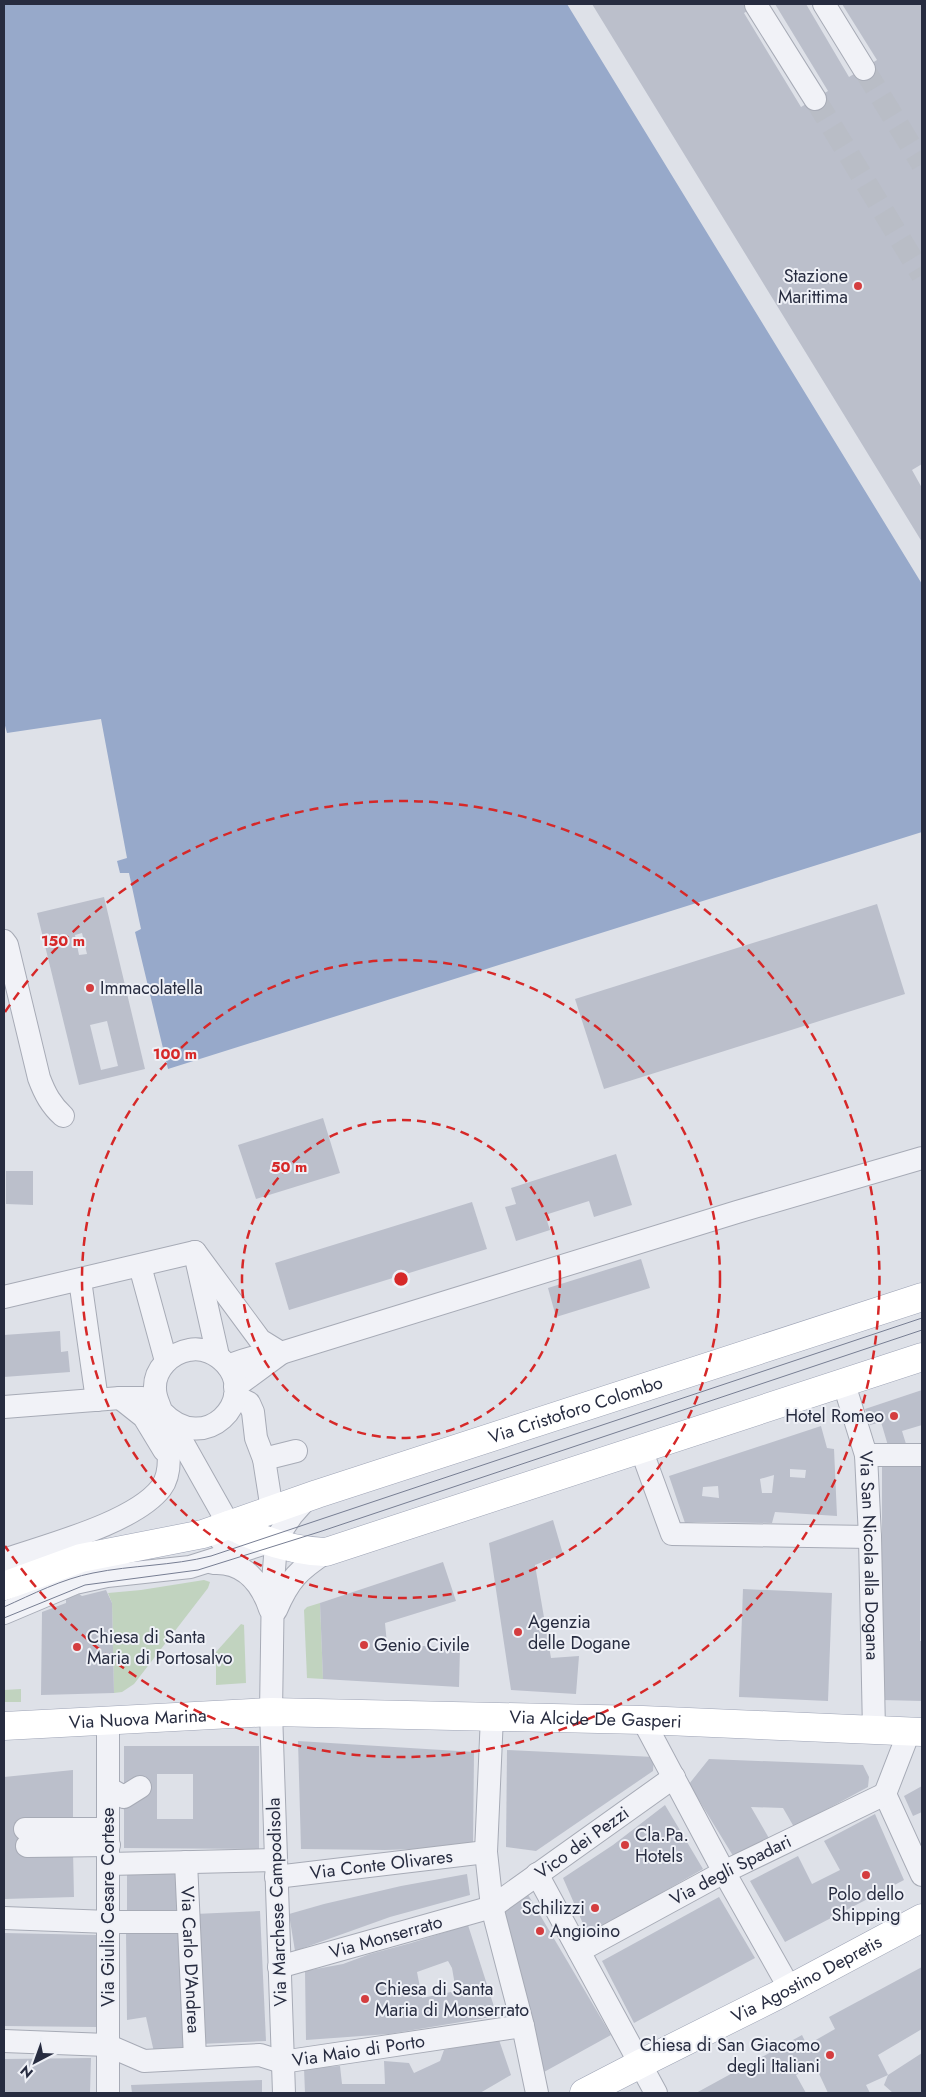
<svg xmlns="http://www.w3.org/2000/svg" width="926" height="2097" viewBox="0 0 926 2097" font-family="Jost,sans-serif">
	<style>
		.green { fill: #c1d3bf }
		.water { fill: #97a9ca }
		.building { fill: #bbbfcb; fill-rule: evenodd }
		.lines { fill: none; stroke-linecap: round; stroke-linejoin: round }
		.minor-tunnel { stroke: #b9bdc6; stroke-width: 22; stroke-dasharray: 22 11; stroke-linecap: butt }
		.minor-casing { stroke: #a7abb6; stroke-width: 24 }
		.major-casing { stroke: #9da3b5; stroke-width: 29 }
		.minor { stroke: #f1f2f7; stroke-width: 22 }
		.major { stroke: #fff; stroke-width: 28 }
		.tram { stroke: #777e93; stroke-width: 1 }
		.ring { fill: none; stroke: #d62828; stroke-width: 2.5; stroke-dasharray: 9 6 }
		.poi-dot { fill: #d43d3f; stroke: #eef0f6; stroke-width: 2 }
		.labels { text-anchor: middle; stroke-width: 4; stroke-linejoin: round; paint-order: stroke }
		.poi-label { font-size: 18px; fill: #272c40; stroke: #eef0f6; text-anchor: start }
		.street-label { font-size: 18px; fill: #272c40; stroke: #eef0f6 }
		.centre { fill: #d62828; stroke: #eef0f6; stroke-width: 2.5 }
		.ring-label { font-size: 15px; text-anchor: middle; font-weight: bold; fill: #d62828; stroke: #eef0f6; stroke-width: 4; stroke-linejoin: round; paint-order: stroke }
	</style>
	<rect width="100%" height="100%" fill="#dee1e8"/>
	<g class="green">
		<polygon points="204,1580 210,1582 208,1588 134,1684 122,1692 114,1693 112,1603 108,1593 141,1590"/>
		<polygon points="320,1603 323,1679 307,1678 304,1610 307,1607"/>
		<polygon points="241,1624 244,1625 246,1683 216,1685 216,1652"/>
		<polygon points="21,1689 21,1702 4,1702 4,1690"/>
	</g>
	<polygon class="water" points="4,4 567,4 922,584 922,832 168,1069 135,932 141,929 129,873 120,873 117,861 127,858 101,719 7,733 4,722"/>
	<g class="building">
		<polygon points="592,4 758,4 744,13 801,107 828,91 775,4 806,4 849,77 877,60 842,4 922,4 922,464 912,470 922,488 922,542"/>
		<path d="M104 897 145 1069 79 1085 37 913ZM82 933 87 954 79 955 75 935ZM107 1021 118 1066 101 1070 90 1025Z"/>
		<polygon points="877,904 905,994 604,1089 575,999"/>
		<polygon points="323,1118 340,1173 256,1199 238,1145"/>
		<polygon points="616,1154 632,1205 594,1217 589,1201 545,1215 550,1230 516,1241 505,1207 516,1204 511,1188"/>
		<polygon points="6,1171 33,1171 33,1205 6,1204"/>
		<polygon points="472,1202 487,1249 289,1310 275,1263"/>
		<polygon points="641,1259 650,1288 556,1317 548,1288"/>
		<polygon points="60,1331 61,1352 68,1351 70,1372 4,1377 4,1335"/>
		<polygon points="922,1390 922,1425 902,1431 906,1444 889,1449 881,1422 870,1425 865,1409"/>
		<path d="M821 1426 827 1448 834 1449 837 1516 775 1512 772 1523 696 1522 685 1523 669 1476ZM790 1469 806 1470 805 1478 790 1477ZM774 1475 772 1493H762L760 1479ZM718 1486 719 1498 702 1496 703 1487Z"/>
		<polygon points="882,1462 922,1462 920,1641 922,1641 922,1701 882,1700"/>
		<polygon points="553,1520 563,1554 535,1565 551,1658 579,1656 576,1694 511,1690 489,1543"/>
		<polygon points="443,1562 456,1601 385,1623 387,1644 460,1648 459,1687 323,1679 320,1603"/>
		<polygon points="743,1589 832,1593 828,1701 739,1697"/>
		<polygon points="106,1590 112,1603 114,1693 41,1695 42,1612 66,1603 66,1599 79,1594 82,1596"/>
		<polygon points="298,1741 474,1752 473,1847 385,1850 301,1849"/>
		<path d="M124 1746H259V1849L124 1848ZM157 1774H193V1819H157Z"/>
		<polygon points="507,1750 654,1757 653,1771 536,1851 506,1847"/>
		<polygon points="709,1759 863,1765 869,1777 868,1787 794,1827 783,1808 751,1807 770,1840 735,1859 689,1784"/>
		<polygon points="73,1770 73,1822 18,1824 18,1853 73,1850 74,1897 4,1899 4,1777"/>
		<polygon points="922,1786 922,1812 913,1816 904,1796"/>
		<polygon points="665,1805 703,1869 588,1935 563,1878 613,1845"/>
		<polygon points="875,1814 904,1880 785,1942 750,1881 798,1856 812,1884 840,1870 824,1841"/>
		<polygon points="127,1869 182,1870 182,1913 127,1913"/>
		<polygon points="467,1874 470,1895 390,1917 295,1951 289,1914 324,1904 401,1886"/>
		<polygon points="527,1893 611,2035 544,2072 501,1909"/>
		<polygon points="719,1897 755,1958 634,2023 602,1961"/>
		<polygon points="260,1911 266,2041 200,2044 195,1914"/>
		<path d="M468 1925 497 2016 389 2034 306 2040 305 1971 343 1964 370 1954 411 1943ZM448 1961 452 1968 456 1991 422 1998 417 1972Z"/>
		<polygon points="178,1927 188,2047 154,2052 146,2017 127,2020 126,1931"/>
		<polygon points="4,1933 97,1935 96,2027 4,2026"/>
		<polygon points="922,1967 922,2029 878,2055 888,2075 866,2085 870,2093 828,2093 815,2065 796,2075 806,2093 696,2093 802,2035 807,2045 835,2029 829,2017"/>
		<polygon points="498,2037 511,2075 480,2093 305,2093 304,2068 340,2066 342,2084 385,2084 384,2061 409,2063 414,2073 440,2061 444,2050"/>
		<polygon points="922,2053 922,2093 893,2093 884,2085 888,2075"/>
		<polygon points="91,2058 90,2093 4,2093 4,2059"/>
		<polygon points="262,2080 262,2093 132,2093 131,2085"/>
	</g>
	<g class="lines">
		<g class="minor-tunnel">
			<polyline points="864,69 922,164"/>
			<polyline points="815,99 922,275"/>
		</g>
		<defs>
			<g id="minor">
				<polyline points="824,4 864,69"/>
				<polyline points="756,5 815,99"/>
				<path d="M4 941 7 945 39 1078C45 1094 51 1105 63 1116"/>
				<polyline points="195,1252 260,1340 281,1353"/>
				<polyline points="196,1258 218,1356"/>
				<polyline points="140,1266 166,1361"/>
				<polyline points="80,1280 97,1400"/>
				<polyline points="4,1297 195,1252"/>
				<path d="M228 1366C245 1359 262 1354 281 1353L737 1212 922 1158"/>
				<path id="s1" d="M844 1384 866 1455 870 1537 874 1731"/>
				<polyline points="235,1387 280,1354"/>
				<polyline points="235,1396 249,1403 253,1412 256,1438 264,1459 272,1510"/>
				<polyline points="120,1398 144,1417 164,1450"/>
				<polyline points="4,1407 120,1398 141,1398 156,1400"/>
				<polyline points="171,1422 229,1525 221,1540"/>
				<polyline points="641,1449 672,1534 870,1537"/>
				<polyline points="866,1455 922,1455"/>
				<polyline points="264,1459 296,1451"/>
				<path d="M4 1560C47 1545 134 1523 161 1488 175 1470 167 1435 162 1414 160 1405 155 1399 155 1389 154 1369 171 1353 189 1350 203 1347 217 1354 226 1364 258 1400 205 1457 162 1412"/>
				<path d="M213 1563C244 1561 261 1582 270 1609"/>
				<path d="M276 1610C289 1579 299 1570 326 1552"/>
				<polyline points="4,1613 75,1583 107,1576 190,1567 269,1542"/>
				<polyline points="492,1716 486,1852 492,1907 523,2026 537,2093"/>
				<polyline points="643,1720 724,1872 790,1989"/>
				<polyline points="909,1732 885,1794 922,1875"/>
				<polyline points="108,1788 124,1797 140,1787"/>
				<polyline points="25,1829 108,1829"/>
				<polyline points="27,1846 109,1845"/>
				<path id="s2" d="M186 1862 195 2058"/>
				<polyline points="109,1864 275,1860"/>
				<polyline points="537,1874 656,2093"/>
				<path id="s3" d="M276 1877 486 1852"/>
				<polyline points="4,1918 109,1922 188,1922"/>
				<path id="s4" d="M579 1951 724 1872 885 1794"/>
				<path id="s5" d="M279 1967 492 1907 674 1777"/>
				<path id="s6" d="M4 2041 107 2045 144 2061 260 2055 282 2062 523 2026"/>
				<polyline points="108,2093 108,1721"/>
				<polyline points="284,2093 271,1712 273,1582 276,1544 280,1533 292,1515 308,1497"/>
			</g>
			<g id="major">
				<path d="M229 1525C260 1540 291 1551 326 1552L922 1357"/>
				<path id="s7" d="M4 1586 81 1558 203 1534 317 1494 922 1297"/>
				<path id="s8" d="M4 1726 271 1712 643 1720 922 1732"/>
				<path id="s9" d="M584 2093 640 2064 776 1996 922 1918"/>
			</g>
		</defs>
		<use href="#minor" class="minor-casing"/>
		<use href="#major" class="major-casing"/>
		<use href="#minor" class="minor"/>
		<use href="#major" class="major"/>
		<g class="tram">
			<path d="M4 1607C33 1594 62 1579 93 1573 132 1565 172 1566 211 1556L922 1318"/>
			<polyline points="4,1618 85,1585 198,1570 319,1532 922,1330"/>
		</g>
	</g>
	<g class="ring">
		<circle cx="401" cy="1279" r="159"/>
		<circle cx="401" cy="1279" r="319"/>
		<path d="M5 1012A478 478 0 1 1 5 1546"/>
	</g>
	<g class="poi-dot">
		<circle cx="858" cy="286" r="5"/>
		<circle cx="90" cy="988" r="5"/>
		<circle cx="894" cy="1416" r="5"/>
		<circle cx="518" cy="1632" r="5"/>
		<circle cx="364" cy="1645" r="5"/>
		<circle cx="77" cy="1647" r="5"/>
		<circle cx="625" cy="1845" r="5"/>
		<circle cx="866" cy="1875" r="5"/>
		<circle cx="595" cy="1908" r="5"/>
		<circle cx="540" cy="1931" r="5"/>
		<circle cx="365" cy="1999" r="5"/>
		<circle cx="830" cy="2055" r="5"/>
	</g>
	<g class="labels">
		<g class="poi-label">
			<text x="848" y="282" text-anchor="end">Stazione<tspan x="848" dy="21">Marittima</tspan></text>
			<text x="100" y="994">Immacolatella</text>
			<text x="884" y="1422" text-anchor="end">Hotel Romeo</text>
			<text x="528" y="1628">Agenzia<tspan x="528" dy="21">delle Dogane</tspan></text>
			<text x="87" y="1643">Chiesa di Santa<tspan x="87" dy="21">Maria di Portosalvo</tspan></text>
			<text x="374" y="1651">Genio Civile</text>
			<text x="635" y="1841">Cla.Pa.<tspan x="635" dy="21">Hotels</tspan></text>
			<text x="866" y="1900" text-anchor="middle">Polo dello<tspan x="866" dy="21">Shipping</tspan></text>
			<text x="585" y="1914" text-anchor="end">Schilizzi</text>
			<text x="550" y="1937">Angioino</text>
			<text x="375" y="1995">Chiesa di Santa<tspan x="375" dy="21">Maria di Monserrato</tspan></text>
			<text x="820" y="2051" text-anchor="end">Chiesa di San Giacomo<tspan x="820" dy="21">degli Italiani</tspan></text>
		</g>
		<g class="street-label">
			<text dy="6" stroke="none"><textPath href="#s7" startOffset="599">Via Cristoforo Colombo</textPath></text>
			<text dy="6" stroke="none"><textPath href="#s1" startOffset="175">Via San Nicola alla Dogana</textPath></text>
			<text dy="6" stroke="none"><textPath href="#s8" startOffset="134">Via Nuova Marina</textPath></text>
			<text dy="6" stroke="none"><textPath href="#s8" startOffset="592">Via Alcide De Gasperi</textPath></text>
			<text dy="6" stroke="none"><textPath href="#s5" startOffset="332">Vico dei Pezzi</textPath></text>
			<text dy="6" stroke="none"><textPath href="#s3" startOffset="106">Via Conte Olivares</textPath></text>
			<text dy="6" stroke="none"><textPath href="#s4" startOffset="172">Via degli Spadari</textPath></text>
			<text transform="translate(277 1902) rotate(-92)" y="6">Via Marchese Campodisola</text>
			<text transform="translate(108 1907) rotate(-90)" y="6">Via Giulio Cesare Cortese</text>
			<text dy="6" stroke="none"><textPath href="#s5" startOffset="111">Via Monserrato</textPath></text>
			<text dy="6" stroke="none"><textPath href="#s2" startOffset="98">Via Carlo D'Andrea</textPath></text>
			<text dy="6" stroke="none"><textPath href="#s9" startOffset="250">Via Agostino Depretis</textPath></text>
			<text dy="6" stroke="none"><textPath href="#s6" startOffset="360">Via Maio di Porto</textPath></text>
		</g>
	</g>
	<circle cx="401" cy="1279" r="8" class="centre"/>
	<g class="ring-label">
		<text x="63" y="946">150 m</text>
		<text x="175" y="1059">100 m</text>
		<text x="289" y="1172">50 m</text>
	</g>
	<rect width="926" height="2097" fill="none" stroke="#272c40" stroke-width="10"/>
	<g transform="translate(35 2062) rotate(221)" stroke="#eef0f6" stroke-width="4" paint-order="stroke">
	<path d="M0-4L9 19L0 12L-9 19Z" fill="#272c40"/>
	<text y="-8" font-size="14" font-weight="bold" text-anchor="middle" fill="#272c40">N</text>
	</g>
</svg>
